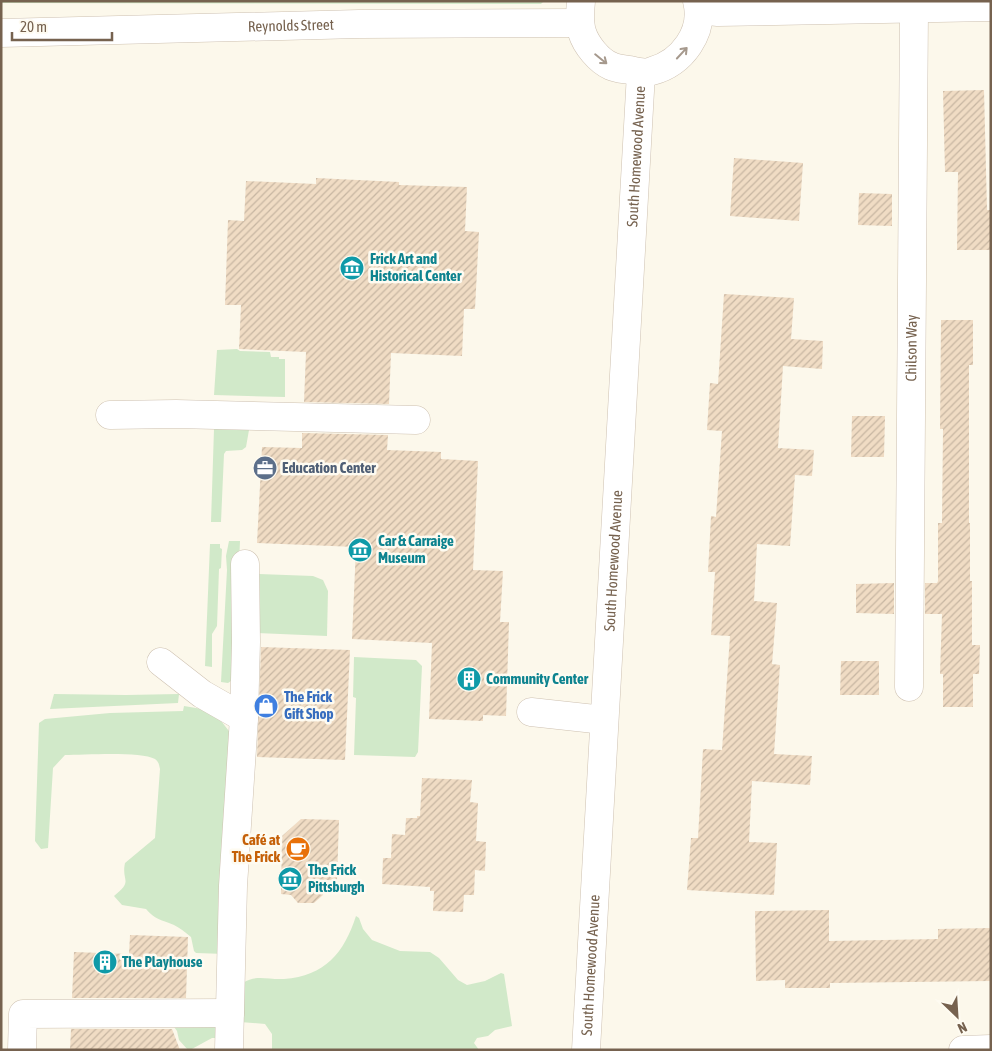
<svg xmlns="http://www.w3.org/2000/svg" width="992" height="1051" viewBox="0 0 992 1051" font-family="'Asap Condensed',sans-serif">
	<style>
		.green { fill: #d1e9c9 }
		.building { fill: url(#building-hatch) }
		.lines { fill: none; stroke-linecap: round; stroke-linejoin: round }
		.minor-casing { stroke: #cec1b1; stroke-width: 29 }
		.minor { stroke: #fff; stroke-width: 28 }
		.oneway { stroke: #a6998d }
		.labels { text-anchor: middle; stroke-width: 5; stroke-linejoin: round; paint-order: stroke }
		.street-label { font-size: 15px; fill: #76624f; stroke: #fefbf1 }
		.culture-label { font-size: 15px; font-weight: bold; fill: #0d838f; stroke: #fefbf1; text-anchor: start }
		.service-label { font-size: 15px; font-weight: bold; fill: #4e5e75; stroke: #fefbf1; text-anchor: start }
		.shop-label { font-size: 15px; font-weight: bold; fill: #366cbe; stroke: #fefbf1; text-anchor: start }
		.food-label { font-size: 15px; font-weight: bold; fill: #c56008; stroke: #fefbf1; text-anchor: end }
	</style>
	<defs>
		<pattern id="building-hatch" width="6" height="6" patternUnits="userSpaceOnUse" patternTransform="scale(1.25)"><rect width="6" height="6" fill="#f0dcc4"/><path d="M-1 1l2-2M0 6l6-6M5 7l2-2" fill="none" stroke="#c7b6a2"/></pattern>
	</defs>
	<rect width="100%" height="100%" fill="#fcf8eb"/>
	<g class="green">
		<polygon points="1,1 544,1 541,4 1,3"/>
		<polygon points="237,349 240,351 270,352 271,357 279,357 279,359 285,359 285,397 214,395 217,350"/>
		<polygon points="214,429 249,430 246,447 242,450 226,451 224,454 221,522 211,522"/>
		<polygon points="229,541 240,541 234,679 228,683 221,682 227,570 226,556"/>
		<polygon points="210,544 220,544 220,548 222,549 221,568 219,569 217,626 212,634 212,667 205,666"/>
		<polygon points="259,574 313,576 323,580 328,591 327,636 257,633"/>
		<polygon points="354,657 416,660 422,666 418,752 415,757 354,755 356,698 353,697"/>
		<polygon points="54,694 126,695 179,694 178,703 50,709"/>
		<path d="M184 706 208 710 218 717 232 735 225 954 196 953 194 951 191 937C185 932 180 928 174 925 162 920 154 919 146 909L122 905 114 896C134 880 121 882 125 863L155 838 160 769C159 765 159 762 155 759 141 751 83 755 65 755L53 768 48 848 41 849 35 841 39 723 45 719 110 713 183 711Z"/>
		<path d="M356 916 359 918 363 929 372 940 400 951 430 952 439 958 458 980 467 985 485 981 501 973 504 974 512 1026 495 1030 488 1036 477 1038 474 1043 479 1050H272V1034L265 1024 240 1022 243 983C256 974 268 980 284 979 325 976 344 953 356 916Z"/>
		<polygon points="217,1023 222,1038 212,1038 190,1050 188,1050 179,1040 177,1031 172,1024"/>
	</g>
	<g class="building">
		<polygon points="984,90 987,210 991,210 991,250 957,250 958,172 945,172 943,91"/>
		<polygon points="734,158 803,163 799,221 730,216"/>
		<polygon points="316,178 399,182 399,185 467,187 465,231 479,232 475,309 464,309 462,356 391,353 389,404 304,402 306,352 239,349 241,305 225,305 228,220 244,221 246,181 316,184"/>
		<polygon points="859,193 892,194 892,226 858,225"/>
		<polygon points="724,294 794,298 791,339 823,341 822,369 783,366 778,448 814,450 812,476 795,475 790,546 757,544 754,601 777,603 772,664 780,665 774,754 812,756 810,785 752,781 749,842 777,843 774,895 687,890 691,838 698,838 703,749 722,750 730,636 711,635 715,572 708,572 711,516 716,517 722,431 707,430 710,383 718,384"/>
		<polygon points="941,320 973,320 973,365 969,365 969,523 970,523 970,581 972,581 972,645 980,645 979,674 973,674 973,707 943,707 943,674 940,674 942,614 925,614 925,583 937,583 938,581 938,523 942,523 943,429 940,429"/>
		<polygon points="852,416 885,416 884,457 851,457"/>
		<polygon points="302,433 388,435 387,450 441,452 441,459 478,461 473,570 503,571 500,622 509,622 506,716 483,715 483,721 429,719 432,643 352,639 356,547 257,543 262,447 302,448"/>
		<polygon points="894,583 894,614 856,613 856,584"/>
		<polygon points="261,647 350,650 345,760 257,757"/>
		<polygon points="841,661 879,661 879,695 840,695"/>
		<polygon points="422,778 472,780 470,802 478,803 476,841 486,842 485,871 475,870 474,895 464,895 463,912 433,911 434,891 430,891 430,887 382,884 383,858 391,858 392,834 405,835 406,818 417,818 417,816 420,816"/>
		<polygon points="301,819 339,820 337,880 324,880 323,895 314,903 298,903 291,895 281,894 282,836"/>
		<polygon points="829,910 829,941 938,939 938,929 991,928 991,981 830,983 830,988 785,988 785,980 756,981 755,911"/>
		<polygon points="130,935 188,937 186,998 72,998 74,952 129,954"/>
		<polygon points="71,1029 172,1029 180,1050 70,1050"/>
	</g>
	<g class="lines">
		<defs>
			<g id="minor">
				<path d="M581 1C580 11 579 22 582 32 586 45 599 61 611 66 617 69 624 69 630 70 638 72 645 74 652 71 682 63 705 32 697 1"/>
				<polyline points="699,10 718,12 991,7"/>
				<path id="s1" d="M1 33 359 24 580 23"/>
				<polyline points="110,415 176,414 416,420"/>
				<polyline points="161,662 202,694 244,718"/>
				<path id="s2" d="M909 687 914 10"/>
				<polyline points="531,712 604,720"/>
				<polyline points="22,1050 23,1014 230,1013"/>
				<polyline points="229,1050 233,886 244,718 246,642 245,564"/>
				<path id="s3" d="M586 1050 641 73"/>
				<polyline points="963,1050 991,1049"/>
			</g>
		</defs>
		<use href="#minor" class="minor-casing"/>
		<use href="#minor" class="minor"/>
	</g>
	<defs><path id="oneway-shaft" d="M-6 0H5M1.5-3L5.5 0L1.5 3" fill="none" stroke-width="1.6" stroke-linecap="round" stroke-linejoin="round" transform="scale(1.25)"/></defs>
	<g class="oneway">
		<use href="#oneway-shaft" transform="translate(682 53) rotate(-47)"/>
		<use href="#oneway-shaft" transform="translate(601 59) rotate(39)"/>
	</g>
	<defs>
		<symbol id="museum-disc" viewBox="-11 -11 22 22"><circle r="9.5" fill="#0f9aa8" stroke="#fefbf1"/><path d="M0-6L6-3V-2H-6V-3ZM-5-1h2V3h-2ZM-1-1h2V3h-2ZM3-1h2V3H3ZM-6 4H6V6H-6Z" fill="#fff"/></symbol>
		<symbol id="office-disc" viewBox="-11 -11 22 22"><circle r="9.5" fill="#5c6f8a" stroke="#fefbf1"/><path d="M-6-3h4V-5.5h4V-3h4V5H-6ZM-1-4.5V-3h2v-1.5ZM-6 0V1H6V0Z" fill="#fff"/></symbol>
		<symbol id="building-disc" viewBox="-11 -11 22 22"><circle r="9.5" fill="#0f9aa8" stroke="#fefbf1"/><path d="M-4-6H4V6H1V3H-1V6H-4ZM-2.5-4.3h1.7v1.8h-1.7ZM.8-4.3h1.7v1.8H.8ZM-2.5-1h1.7V.8h-1.7ZM.8-1h1.7V.8H.8Z" fill="#fff"/></symbol>
		<symbol id="shop-disc" viewBox="-11 -11 22 22"><circle r="9.5" fill="#3f7fe0" stroke="#fefbf1"/><path d="M-5-2.5h2.3a2.7 3.5 0 0 1 5.4 0H5L5.5 6h-11ZM-1.5-2.5h3a1.5 2.3 0 0 0-3 0Z" fill="#fff"/></symbol>
		<symbol id="cafe-disc" viewBox="-11 -11 22 22"><circle r="9.5" fill="#e8710a" stroke="#fefbf1"/><path d="M-5.5-4.5H6V0H3Q3 3.5 0 3.5H-2.5Q-5.5 3.5-5.5 0ZM3-3.2v2h1.7v-2ZM-6 4.5H4V6H-6Z" fill="#fff"/></symbol>
	</defs>
	<g fill-rule="evenodd">
		<use href="#museum-disc" x="338" y="254" width="28" height="28"/>
		<use href="#office-disc" x="251" y="454" width="28" height="28"/>
		<use href="#museum-disc" x="346" y="536" width="28" height="28"/>
		<use href="#building-disc" x="455" y="665" width="28" height="28"/>
		<use href="#shop-disc" x="252" y="692" width="28" height="28"/>
		<use href="#cafe-disc" x="284" y="835" width="28" height="28"/>
		<use href="#museum-disc" x="276" y="865" width="28" height="28"/>
		<use href="#building-disc" x="91" y="948" width="28" height="28"/>
	</g>
	<g class="labels">
		<g class="street-label">
			<text dy="5" stroke="none"><textPath href="#s1" startOffset="290">Reynolds Street</textPath></text>
			<text dy="5" stroke="none"><textPath href="#s3" startOffset="895">South Homewood Avenue</textPath></text>
			<text dy="5" stroke="none"><textPath href="#s2" startOffset="339">Chilson Way</textPath></text>
			<text dy="5" stroke="none"><textPath href="#s3" startOffset="490">South Homewood Avenue</textPath></text>
			<text dy="5" stroke="none"><textPath href="#s3" startOffset="85">South Homewood Avenue</textPath></text>
		</g>
		<g class="culture-label">
			<text x="370" y="264">Frick Art and<tspan x="370" dy="17">Historical Center</tspan></text>
			<text x="378" y="546">Car &amp; Carraige<tspan x="378" dy="17">Museum</tspan></text>
			<text x="486" y="684">Community Center</text>
			<text x="308" y="875">The Frick<tspan x="308" dy="17">Pittsburgh</tspan></text>
			<text x="122" y="967">The Playhouse</text>
		</g>
		<g class="service-label">
			<text x="282" y="473">Education Center</text>
		</g>
		<g class="shop-label">
			<text x="284" y="702">The Frick<tspan x="284" dy="17">Gift Shop</tspan></text>
		</g>
		<g class="food-label">
			<text x="280" y="845">Café at<tspan x="280" dy="17">The Frick</tspan></text>
		</g>
	</g>
	<rect width="992" height="1051" fill="none" stroke="#76624f" stroke-width="5"/>
	<g transform="translate(957 1016) rotate(155)" stroke="#fefbf1" stroke-width="4" paint-order="stroke">
	<path d="M0-4L9 19L0 12L-9 19Z" fill="#76624f"/>
	<text y="-8" font-size="14" font-weight="bold" text-anchor="middle" fill="#76624f">N</text>
	</g>
	<path d="M12 32v8h100v-8" fill="none" stroke="#76624f" stroke-width="2.5"/>
	<text x="20" y="32" font-size="15" fill="#76624f" stroke="#fefbf1" stroke-width="4" paint-order="stroke">20 m</text>
</svg>
